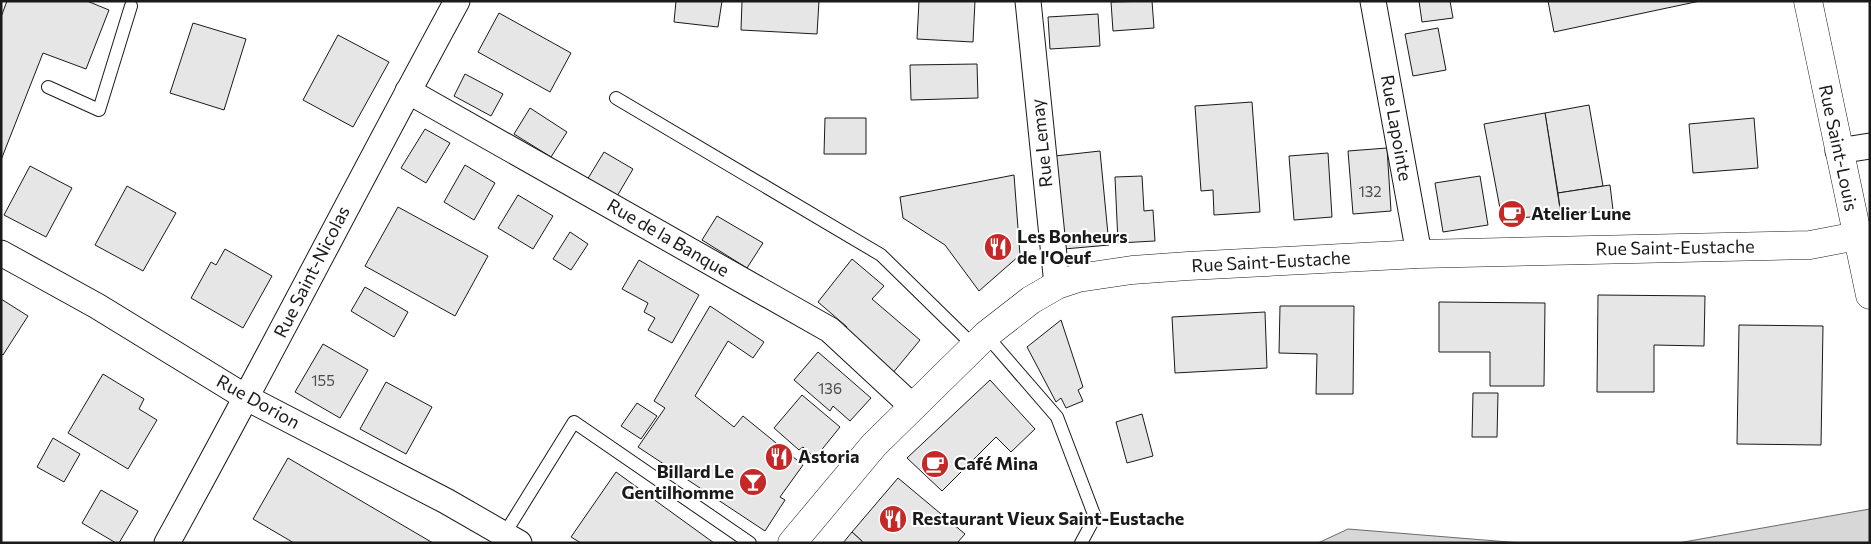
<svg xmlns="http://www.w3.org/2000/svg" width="1871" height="544" viewBox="0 0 1871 544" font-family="Commissioner,sans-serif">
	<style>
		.water { fill: #d7d7d7; stroke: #6a6a6a }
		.building { fill: #e6e6e6; stroke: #1a1a1a }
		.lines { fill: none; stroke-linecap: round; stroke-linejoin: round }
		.lane-casing { stroke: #1a1a1a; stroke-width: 14 }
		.street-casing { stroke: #1a1a1a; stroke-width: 27 }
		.secondary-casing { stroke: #1a1a1a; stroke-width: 29 }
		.lane { stroke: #fff; stroke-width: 12 }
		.street { stroke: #fff; stroke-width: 25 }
		.secondary { stroke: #fff; stroke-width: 28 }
		.labels { text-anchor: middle; stroke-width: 4; stroke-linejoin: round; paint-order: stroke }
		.number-label { font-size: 15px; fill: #4d4d4d }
		.street-label { font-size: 18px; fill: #1a1a1a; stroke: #fff }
		.poi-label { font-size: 18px; font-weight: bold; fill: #1a1a1a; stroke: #fff; text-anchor: start }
	</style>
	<rect width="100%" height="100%" fill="#fff"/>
	<g class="water">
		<polygon points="1870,509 1870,543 1678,543 1864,510"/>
		<polygon points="1348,529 1521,543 1318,543"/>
	</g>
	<g class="building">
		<polygon points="7,1 87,1 109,10 86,69 43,53 1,160 1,17"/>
		<polygon points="676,1 722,1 718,27 674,22"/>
		<polygon points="742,1 819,1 817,34 741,30"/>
		<polygon points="919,1 975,1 973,42 917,39"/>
		<polygon points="1152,1 1154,28 1113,31 1111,2"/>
		<polygon points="1419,1 1450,1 1453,18 1422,22"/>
		<polygon points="1548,1 1700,1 1554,32"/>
		<polygon points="499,13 571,53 550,92 478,52"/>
		<polygon points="1098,14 1100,46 1050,49 1048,17"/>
		<polygon points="193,23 246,39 224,110 170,93"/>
		<polygon points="1438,28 1446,70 1413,76 1405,34"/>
		<polygon points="338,35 389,62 353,127 303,100"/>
		<polygon points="977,64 978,98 911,100 910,65"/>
		<polygon points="465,74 503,94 491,116 454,96"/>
		<polygon points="1252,102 1260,212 1214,215 1213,190 1201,191 1195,106"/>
		<polygon points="1589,105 1603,186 1558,193 1545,113"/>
		<polygon points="530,108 567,132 551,157 514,134"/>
		<polygon points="1545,113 1561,215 1502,219 1484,124"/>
		<polygon points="825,118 866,118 866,154 824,154"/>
		<polygon points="1754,118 1758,168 1693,173 1689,124"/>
		<polygon points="425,129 450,143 426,183 401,168"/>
		<polygon points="1387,148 1391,211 1353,214 1348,151"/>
		<polygon points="1100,151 1109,245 1064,249 1055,156"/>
		<polygon points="604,152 633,169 616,198 587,180"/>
		<polygon points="1328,153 1332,217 1294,220 1289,156"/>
		<polygon points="465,165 495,183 474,220 444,202"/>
		<polygon points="30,166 72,188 46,237 4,215"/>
		<polygon points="1014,175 1020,255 979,291 945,245 903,218 900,197"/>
		<polygon points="1142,176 1144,211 1153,210 1155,241 1118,243 1115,177"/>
		<polygon points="1480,176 1488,225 1443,232 1435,183"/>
		<polygon points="1610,185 1613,210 1561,215 1558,193"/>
		<polygon points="127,186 176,213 143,271 95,245"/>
		<polygon points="518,195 553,216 533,249 498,228"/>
		<polygon points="398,207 488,256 455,316 365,266"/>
		<polygon points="717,216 763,243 747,268 702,240"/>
		<polygon points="570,232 588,244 571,270 553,259"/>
		<polygon points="225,249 272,276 243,328 191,298 211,262 216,265"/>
		<polygon points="852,259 884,286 872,299 920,340 892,374 842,333 847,327 818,302"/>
		<polygon points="639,260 699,295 672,343 648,330 655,318 644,312 648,303 622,289"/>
		<polygon points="365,287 408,312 394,337 351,311"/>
		<polygon points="1598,295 1705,296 1704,346 1654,345 1654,392 1597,392"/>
		<polygon points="1,299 28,316 3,355 1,353"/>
		<polygon points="1439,302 1545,303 1544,386 1490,386 1490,352 1439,352"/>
		<polygon points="710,306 764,342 753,358 728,341 695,396 734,427 743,416 803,465 780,497 785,500 765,531 638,447 665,408 654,401"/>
		<polygon points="1280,306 1354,306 1353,394 1316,394 1317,354 1279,353"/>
		<polygon points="1265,312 1267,368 1175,373 1172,317"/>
		<polygon points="1061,320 1083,387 1078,390 1083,401 1066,408 1061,398 1056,402 1027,347"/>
		<polygon points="1739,325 1823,326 1821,445 1737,444"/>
		<polygon points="323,344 368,370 340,418 295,392"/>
		<polygon points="818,352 871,398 850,421 833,406 830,411 794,380"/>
		<polygon points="103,374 144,399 139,409 157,420 128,469 68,433"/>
		<polygon points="990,380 1035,429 1011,452 996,437 942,491 907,458"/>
		<polygon points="386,382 432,407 406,454 360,429"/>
		<polygon points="1473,393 1498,393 1497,437 1472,437"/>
		<polygon points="802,395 840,427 815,458 803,447 799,450 774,428"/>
		<polygon points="637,403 657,416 641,439 621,426"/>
		<polygon points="1142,414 1153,456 1127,463 1116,422"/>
		<polygon points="53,438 80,454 64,482 37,467"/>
		<polygon points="288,458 433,543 294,543 253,519"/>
		<polygon points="616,472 714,543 581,543 571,537"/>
		<polygon points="898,478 965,534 957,543 864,543 852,532"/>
		<polygon points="101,490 138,511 119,543 116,543 82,523"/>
		<polygon points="852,532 864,543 843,543"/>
	</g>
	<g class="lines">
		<defs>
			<g id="lane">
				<polyline points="48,87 99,110 131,6"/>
				<polyline points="616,98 881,255 975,347"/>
				<polyline points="986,335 1057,417 1095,517 1081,543"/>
				<polyline points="502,538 574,422 750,543"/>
			</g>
			<g id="street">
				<polyline points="1028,1 1057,285"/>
				<polyline points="1373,1 1419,254"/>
				<polyline points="408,91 830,330 913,407"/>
				<polyline points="1838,151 1870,146"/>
				<polyline points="1,253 97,306 247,398 446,501 519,543"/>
				<path d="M167 543C266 364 359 181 457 1"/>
			</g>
			<g id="secondary">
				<polyline points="1808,1 1870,295"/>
				<polyline points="792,543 874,445 986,335 1031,300 1057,285 1078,278 1132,270 1188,266 1419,254 1810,245 1857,236"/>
			</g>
		</defs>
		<use href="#lane" class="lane-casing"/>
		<use href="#street" class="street-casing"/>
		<use href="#secondary" class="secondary-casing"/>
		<use href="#lane" class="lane"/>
		<use href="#street" class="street"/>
		<use href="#secondary" class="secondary"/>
	</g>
	<defs>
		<symbol id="cafe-disc" viewBox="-11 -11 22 22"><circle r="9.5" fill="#c62828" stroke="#fff"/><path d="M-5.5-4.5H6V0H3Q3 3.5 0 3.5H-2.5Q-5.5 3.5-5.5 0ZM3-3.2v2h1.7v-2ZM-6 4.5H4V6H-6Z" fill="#fff"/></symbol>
		<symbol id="restaurant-disc" viewBox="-11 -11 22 22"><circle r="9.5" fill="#c62828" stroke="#fff"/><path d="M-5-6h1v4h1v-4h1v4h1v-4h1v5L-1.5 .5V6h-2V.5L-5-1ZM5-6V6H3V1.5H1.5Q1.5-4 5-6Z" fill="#fff"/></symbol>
		<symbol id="bar-disc" viewBox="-11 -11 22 22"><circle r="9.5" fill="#c62828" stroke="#fff"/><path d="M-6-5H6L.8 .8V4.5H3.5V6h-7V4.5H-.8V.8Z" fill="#fff"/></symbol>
	</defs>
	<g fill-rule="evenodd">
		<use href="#cafe-disc" x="1496" y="198" width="32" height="32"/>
		<use href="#restaurant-disc" x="982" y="231" width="32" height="32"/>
		<use href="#restaurant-disc" x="763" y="441" width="32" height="32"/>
		<use href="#cafe-disc" x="919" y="448" width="32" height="32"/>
		<use href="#bar-disc" x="737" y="466" width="32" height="32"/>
		<use href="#restaurant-disc" x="877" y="503" width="32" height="32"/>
	</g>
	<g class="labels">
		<g class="number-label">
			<text x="1370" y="197">132</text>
			<text x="323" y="386">155</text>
			<text x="830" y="394">136</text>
		</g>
		<g class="street-label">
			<text transform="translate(1396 128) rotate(80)" y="6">Rue Lapointe</text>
			<text transform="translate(1042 143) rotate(-96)" y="6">Rue Lemay</text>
			<text transform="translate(1838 148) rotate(78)" y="6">Rue Saint-Louis</text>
			<text transform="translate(668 238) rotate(30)" y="6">Rue de la Banque</text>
			<text transform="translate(1675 248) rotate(-1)" y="6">Rue Saint-Eustache</text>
			<text transform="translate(1271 262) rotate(-3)" y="6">Rue Saint-Eustache</text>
			<text transform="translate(312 272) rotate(-63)" y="6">Rue Saint-Nicolas</text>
			<text transform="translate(258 402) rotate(29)" y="6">Rue Dorion</text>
		</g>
		<g class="poi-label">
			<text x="1531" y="220">Atelier Lune</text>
			<text x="1017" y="243">Les Bonheurs<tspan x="1017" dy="21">de l'Oeuf</tspan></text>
			<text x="798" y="463">Astoria</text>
			<text x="954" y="470">Café Mina</text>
			<text x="734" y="478" text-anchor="end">Billard Le<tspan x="734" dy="21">Gentilhomme</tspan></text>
			<text x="912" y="525">Restaurant Vieux Saint-Eustache</text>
		</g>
	</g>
	<rect width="1871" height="544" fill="none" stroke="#1a1a1a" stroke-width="5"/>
</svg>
